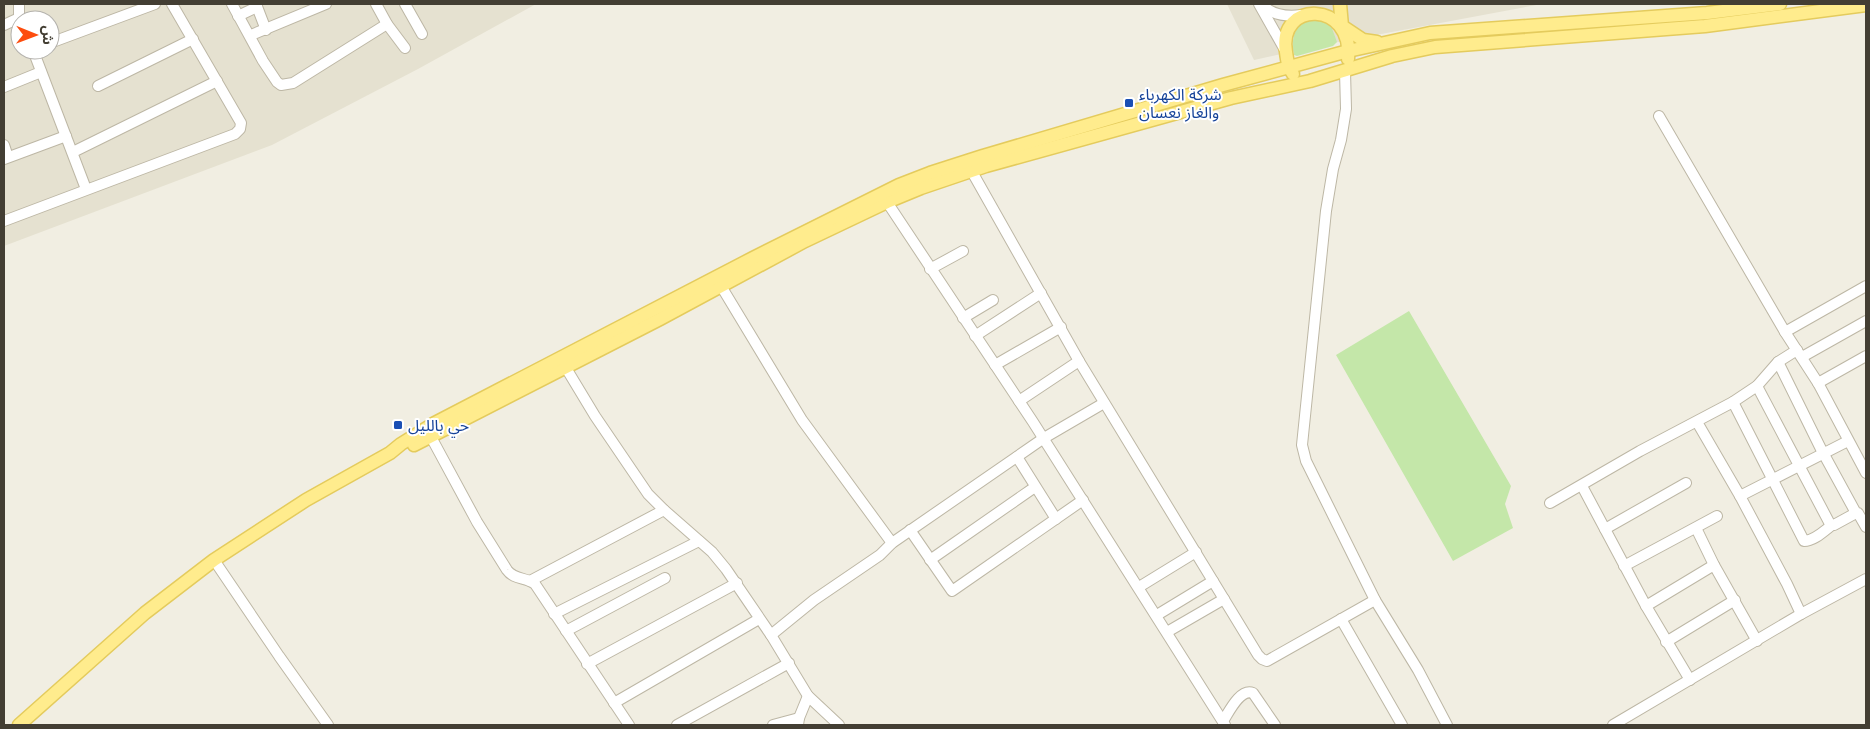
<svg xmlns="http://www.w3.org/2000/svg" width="1870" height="729" viewBox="0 0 1870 729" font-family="Quicksand,'Noto Sans Arabic',sans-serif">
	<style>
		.residential { fill: #e5e1d0; fill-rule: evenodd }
		.green { fill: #c4e7a9 }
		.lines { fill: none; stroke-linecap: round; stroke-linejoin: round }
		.minor-casing { stroke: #bdb7a5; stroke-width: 12 }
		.major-casing { stroke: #e4cb5d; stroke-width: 15 }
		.minor { stroke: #fff; stroke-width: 10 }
		.major { stroke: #ffec8d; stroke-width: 12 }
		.transit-dot { fill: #1a4fb4; stroke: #fff; stroke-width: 2 }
		.labels { text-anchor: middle; stroke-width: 4; stroke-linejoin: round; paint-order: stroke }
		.transit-label { font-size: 16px; fill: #164399; stroke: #fff; text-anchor: start }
	</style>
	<rect width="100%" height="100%" fill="#f1eee2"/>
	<g class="residential">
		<path d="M4 4H536L418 69 272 145 4 246ZM20 20H50V50H20Z"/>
		<polygon points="1227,4 1542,4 1317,46 1254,60"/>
	</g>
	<g class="green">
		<path d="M1308 17 1330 23 1337 42 1333 46 1297 56 1294 55C1291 38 1294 28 1308 17Z"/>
		<polygon points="1409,311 1511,486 1505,504 1513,528 1453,561 1336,355"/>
	</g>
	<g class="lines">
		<defs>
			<g id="minor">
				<polyline points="19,4 19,18 20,21"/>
				<polyline points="232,4 263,61 277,82 281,85 293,83 387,24"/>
				<polyline points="256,4 266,30"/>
				<polyline points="376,4 387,24 405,48"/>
				<polyline points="405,4 422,34"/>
				<polyline points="1259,4 1285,50"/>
				<path d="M1261 4C1272 15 1286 17 1301 15"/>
				<polyline points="238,16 257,7"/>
				<polyline points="4,25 19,18"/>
				<polyline points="251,35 326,4"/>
				<polyline points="50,43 155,4"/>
				<polyline points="33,50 86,189"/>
				<polyline points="1345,71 1346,109 1341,140 1333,169 1326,211 1302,445 1306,461 1375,600 1418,670 1447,725"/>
				<polyline points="98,86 193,39"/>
				<polyline points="4,87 41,72"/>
				<polyline points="1659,116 1785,332 1818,383 1866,473"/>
				<polyline points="4,145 8,157"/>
				<polyline points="73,152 217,81"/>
				<polyline points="4,159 66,136"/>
				<polyline points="971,170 1079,361 1258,655 1262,659 1267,661 1375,600"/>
				<polyline points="887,202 1033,422 1225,725"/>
				<polyline points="4,221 235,134 240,129 241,123 172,4"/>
				<polyline points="930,269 963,251"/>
				<polyline points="721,286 802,420 892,543"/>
				<polyline points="963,318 993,300"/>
				<polyline points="1785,332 1866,286"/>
				<polyline points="975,336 1041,293"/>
				<polyline points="1802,357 1866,321"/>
				<polyline points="1778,362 1821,449 1856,513 1858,513 1866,527"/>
				<polyline points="995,365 1061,327"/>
				<polyline points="566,368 595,416 648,494 664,510 712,552 726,569 771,635 808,696 839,725"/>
				<polyline points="1818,383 1866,356"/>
				<polyline points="1757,386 1830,524 1834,525 1856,513"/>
				<polyline points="1019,401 1079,361"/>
				<path d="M1733 402 1804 541C1814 541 1824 531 1832 525"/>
				<polyline points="1697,422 1740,496"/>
				<path d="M431 437 477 522 507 570C514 580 526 577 535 584L629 725"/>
				<polyline points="1017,457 1056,519"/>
				<polyline points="1582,486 1646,606 1690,680"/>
				<polyline points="1550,503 1640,451 1733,402 1757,386 1778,362 1797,350"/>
				<polyline points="1696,528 1714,565 1757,641"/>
				<polyline points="1605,529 1686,483"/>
				<polyline points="910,530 952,591 1083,500"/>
				<polyline points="214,560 279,656 328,725"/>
				<polyline points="930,560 1035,487"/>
				<polyline points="1624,566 1717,516"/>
				<polyline points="530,581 664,510"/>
				<polyline points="1139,587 1196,552"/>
				<polyline points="1646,606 1714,565"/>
				<polyline points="554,614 699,541"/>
				<polyline points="1801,614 1787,584 1740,496 1848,441"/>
				<polyline points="1157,615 1213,581"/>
				<polyline points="1341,619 1402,725"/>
				<polyline points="566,631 665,578"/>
				<polyline points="1167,632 1224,599"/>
				<polyline points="771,635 814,600 880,555 892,543 1044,438 1104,403"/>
				<polyline points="1666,642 1735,600"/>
				<polyline points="587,664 737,583"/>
				<polyline points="614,703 759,619"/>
				<path d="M1223 721C1229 712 1240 688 1253 693L1275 725"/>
				<polyline points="677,725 789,663"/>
				<polyline points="773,725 799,718"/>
				<polyline points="798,725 799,718 808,696"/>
				<polyline points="1613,725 1801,614 1866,579"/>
			</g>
			<g id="major">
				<polyline points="1340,4 1342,26 1363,40 1377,42"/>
				<path d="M1293 74C1288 68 1287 60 1286 52 1277 0 1354 0 1348 59"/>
				<polyline points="414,445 660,319 805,241 887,202 921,188 986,166 1231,98 1310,81 1392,56 1435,47 1705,26 1866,5"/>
				<polyline points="19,725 145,613 214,560 306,500 390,453 401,444 433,424 753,258 899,185 930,173 983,156 1223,85 1348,51 1430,33 1707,13 1780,4"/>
			</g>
		</defs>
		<use href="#minor" class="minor-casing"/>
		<use href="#major" class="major-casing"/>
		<use href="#minor" class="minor"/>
		<use href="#major" class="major"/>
	</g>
	<g class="transit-dot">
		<rect x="1124" y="98" width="10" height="10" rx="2.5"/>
		<rect x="393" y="420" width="10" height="10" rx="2.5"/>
	</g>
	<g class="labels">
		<g class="transit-label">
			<text x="1139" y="100">شركة الكهرباء<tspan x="1139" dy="18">والغاز نعسان</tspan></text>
			<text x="408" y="431">حي بالليل</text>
		</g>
	</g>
	<rect width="1870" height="729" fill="none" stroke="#433e33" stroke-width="10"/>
	<g transform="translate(35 35) rotate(91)"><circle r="24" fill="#ffffff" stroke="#b4b2ad"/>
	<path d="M0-4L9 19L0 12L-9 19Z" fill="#fd4d0e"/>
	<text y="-8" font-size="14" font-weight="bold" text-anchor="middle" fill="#433e33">ش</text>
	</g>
</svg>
